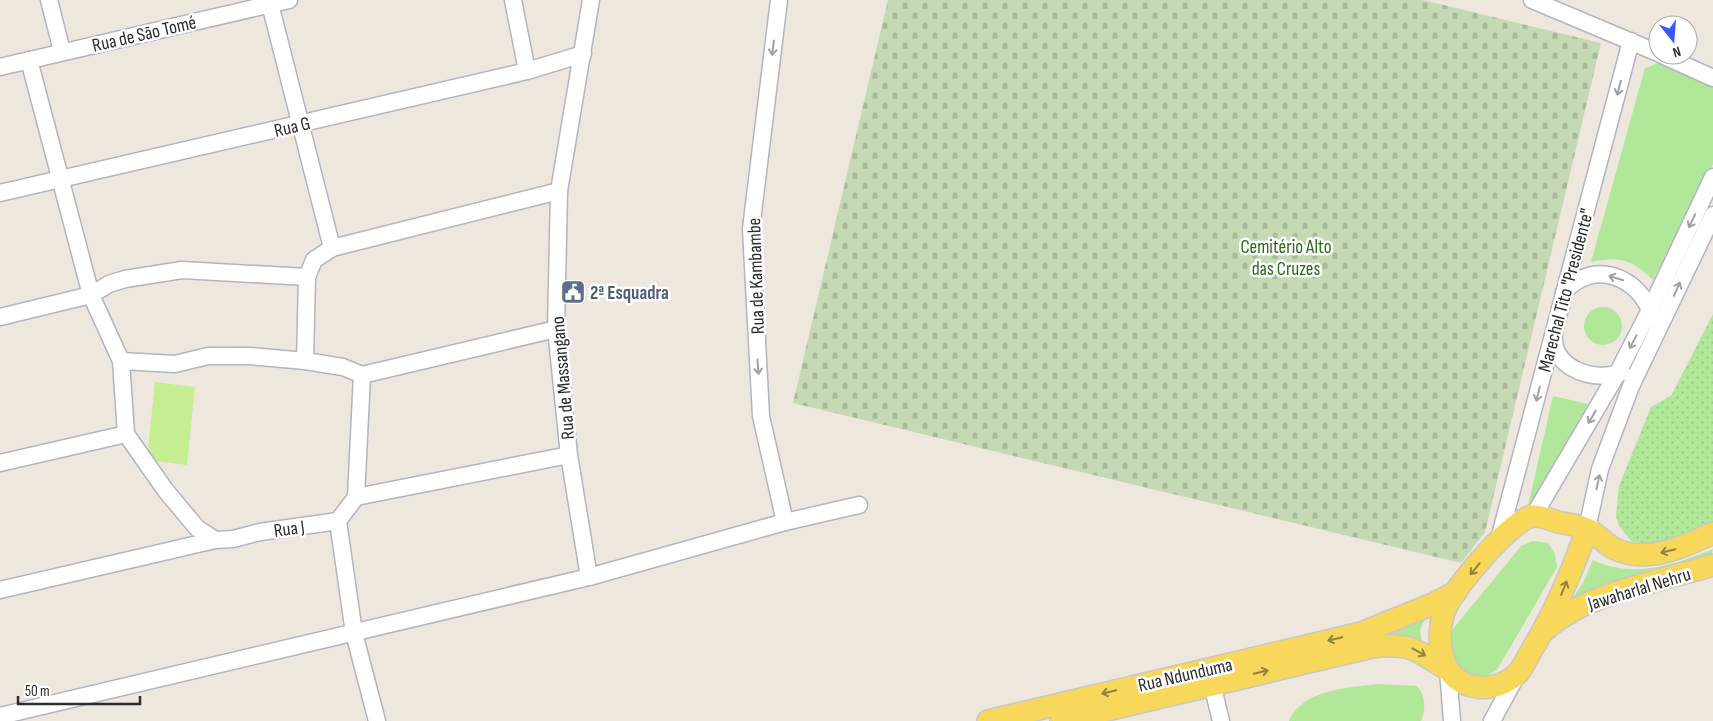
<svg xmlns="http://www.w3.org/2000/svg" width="1713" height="721" viewBox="0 0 1713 721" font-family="'Sofia Sans Condensed',sans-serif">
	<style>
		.grass { fill: #b0e798 }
		.cemetery { fill: url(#cemetery-stones) }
		.park { fill: url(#park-dots) }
		.pitch { fill: #c5ee93 }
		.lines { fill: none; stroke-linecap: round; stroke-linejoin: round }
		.minor-casing { stroke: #b2b4c0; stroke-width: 19 }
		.major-casing { stroke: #c8c8c8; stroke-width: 24 }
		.minor { stroke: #fff; stroke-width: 16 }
		.major { stroke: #f7d85a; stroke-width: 21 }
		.oneway { stroke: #a0a0a0 }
		.oneway2 { stroke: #928243 }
		.labels { text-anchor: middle; stroke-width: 5; stroke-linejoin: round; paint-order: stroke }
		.street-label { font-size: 19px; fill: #2c2c2c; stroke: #fff }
		.park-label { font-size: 19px; fill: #266d17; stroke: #fff }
		.service-label { font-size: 19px; font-weight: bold; fill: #4e5e75; stroke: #fff; text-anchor: start }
	</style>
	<defs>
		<pattern id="cemetery-stones" width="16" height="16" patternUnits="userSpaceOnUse" patternTransform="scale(1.25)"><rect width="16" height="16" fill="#c5d9b4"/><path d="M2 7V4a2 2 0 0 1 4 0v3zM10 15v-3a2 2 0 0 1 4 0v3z" fill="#a9ba9b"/></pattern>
		<pattern id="park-dots" width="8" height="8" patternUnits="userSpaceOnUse" patternTransform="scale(1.25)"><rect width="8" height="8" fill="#b0e798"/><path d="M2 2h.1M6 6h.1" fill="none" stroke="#98c683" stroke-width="1.8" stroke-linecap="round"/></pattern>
	</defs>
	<rect width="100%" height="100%" fill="#eee7de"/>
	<g class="grass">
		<path d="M1661 62 1713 86V164L1653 280C1631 259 1621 256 1591 262L1645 68Z"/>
		<circle cx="1603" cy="326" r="19"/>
		<polygon points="1553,396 1588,404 1526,515"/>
		<polygon points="1533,541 1548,543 1555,554 1557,567 1497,670 1482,678 1462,674 1448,643 1452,630 1521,546"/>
		<path d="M1713 549 1711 556 1569 603 1583 583 1593 560C1634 579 1674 565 1713 549Z"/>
		<polygon points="1428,612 1420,630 1423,648 1361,642"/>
		<path d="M1377 684 1417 686C1426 696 1426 709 1421 721H1289C1303 689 1348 688 1377 684Z"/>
	</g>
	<polygon class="cemetery" points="888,0 1423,0 1601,43 1485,532 1461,563 793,403"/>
	<polygon class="park" points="1713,314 1713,527 1685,538 1643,545 1631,541 1619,526 1616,516 1619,486 1651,407 1671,396"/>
	<polygon class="pitch" points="155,382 195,387 187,465 147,460"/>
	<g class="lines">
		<defs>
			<g id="minor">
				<polyline points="49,0 62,51"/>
				<polyline points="269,0 332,248 314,260 307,277 305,361 343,367 362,375 356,497"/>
				<polyline points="513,0 527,71"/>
				<polyline points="779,0 751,229 761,416 785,522"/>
				<polyline points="1532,0 1658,53"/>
				<polyline points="1662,55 1713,78"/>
				<polyline points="29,60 91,295 121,361 126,434 166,491 197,528 215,540"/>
				<polyline points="0,67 289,0"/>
				<polyline points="0,193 527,71 583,54"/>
				<polyline points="332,248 559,191"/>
				<path d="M1564 292C1594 258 1640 277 1652 316"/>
				<polyline points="0,317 91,295 109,284 125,279 182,270 307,277"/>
				<path d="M1554 334C1551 369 1595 383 1622 372"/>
				<polyline points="121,361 175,364 208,356 250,356 305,361"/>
				<polyline points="362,375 556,329"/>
				<polyline points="0,463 126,434"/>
				<polyline points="1534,515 1617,374 1650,310 1713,177"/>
				<polyline points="338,521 354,633 377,721"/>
				<polyline points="1587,529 1600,469 1631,386 1713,215"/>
				<polyline points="1499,539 1631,41"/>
				<polyline points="589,577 569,455 556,329 559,191 591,0"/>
				<polyline points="0,590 215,540 233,539 260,532 338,521 356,497 569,455"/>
				<polyline points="1448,670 1452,721"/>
				<polyline points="1212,684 1221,721"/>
				<polyline points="0,716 589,577 785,522 859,505"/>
				<polyline points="1492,721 1517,675"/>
			</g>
			<g id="major">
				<path d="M1587 529C1572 572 1554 614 1530 653 1526 660 1522 670 1516 675 1505 684 1492 689 1477 687 1441 683 1435 642 1444 612 1451 591 1510 521 1532 516 1539 515 1551 520 1558 522 1567 524 1579 525 1587 529 1597 534 1605 544 1615 549 1647 564 1684 547 1713 533"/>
				<path d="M1545 630C1588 592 1659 582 1713 565"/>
				<polyline points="988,721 1361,633 1433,604 1456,592"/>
				<path d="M1061 721 1372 647C1411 642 1416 650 1448 670"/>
			</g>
		</defs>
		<use href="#minor" class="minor-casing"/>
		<use href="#major" class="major-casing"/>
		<use href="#minor" class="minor"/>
		<use href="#major" class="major"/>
	</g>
	<defs><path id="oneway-shaft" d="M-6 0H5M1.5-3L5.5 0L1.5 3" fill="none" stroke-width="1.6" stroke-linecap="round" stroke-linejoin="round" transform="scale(1.25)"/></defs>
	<g class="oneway">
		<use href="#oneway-shaft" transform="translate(773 48) rotate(97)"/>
		<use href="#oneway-shaft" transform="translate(1619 88) rotate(104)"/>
		<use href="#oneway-shaft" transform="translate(1692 221) rotate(115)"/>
		<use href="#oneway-shaft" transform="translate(1616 278) rotate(-163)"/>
		<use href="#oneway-shaft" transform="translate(1677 289) rotate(-66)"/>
		<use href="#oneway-shaft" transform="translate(1633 342) rotate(118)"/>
		<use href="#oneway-shaft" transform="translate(758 367) rotate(86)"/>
		<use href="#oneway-shaft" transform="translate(1538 394) rotate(104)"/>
		<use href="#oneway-shaft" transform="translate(1592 417) rotate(120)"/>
		<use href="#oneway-shaft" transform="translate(1598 482) rotate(-78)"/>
	</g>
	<g class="oneway2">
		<use href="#oneway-shaft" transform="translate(1668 551) rotate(166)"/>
		<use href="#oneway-shaft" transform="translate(1475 569) rotate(129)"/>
		<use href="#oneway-shaft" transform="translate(1564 588) rotate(-68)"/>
		<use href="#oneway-shaft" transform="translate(1335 639) rotate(167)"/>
		<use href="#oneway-shaft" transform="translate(1419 652) rotate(29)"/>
		<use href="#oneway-shaft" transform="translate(1261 672) rotate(-14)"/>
		<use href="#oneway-shaft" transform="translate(1109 692) rotate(167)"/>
	</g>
	<defs>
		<symbol id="civic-square" viewBox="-11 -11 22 22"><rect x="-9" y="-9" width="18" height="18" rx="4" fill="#5c6f8a" stroke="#fff"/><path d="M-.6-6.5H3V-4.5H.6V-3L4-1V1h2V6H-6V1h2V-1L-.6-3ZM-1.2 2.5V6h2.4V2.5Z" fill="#fff"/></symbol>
	</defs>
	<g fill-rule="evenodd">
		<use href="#civic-square" x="559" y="278" width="28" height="28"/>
	</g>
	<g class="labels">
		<g class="street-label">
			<text transform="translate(144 33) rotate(-13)" y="7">Rua de São Tomé</text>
			<text transform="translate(292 126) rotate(-13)" y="7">Rua G</text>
			<text transform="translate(755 276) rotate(-92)" y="7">Rua de Kambambe</text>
			<text transform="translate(1565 290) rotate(-75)" y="7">Marechal Tito "Presidente"</text>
			<text transform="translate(562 378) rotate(-95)" y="7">Rua de Massangano</text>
			<text transform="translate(289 528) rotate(-8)" y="7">Rua J</text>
			<text transform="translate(1639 588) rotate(-17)" y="7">Jawaharlal Nehru</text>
			<text transform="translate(1185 674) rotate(-13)" y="7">Rua Ndunduma</text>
		</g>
		<g class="park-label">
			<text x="1286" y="253">Cemitério Alto<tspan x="1286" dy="22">das Cruzes</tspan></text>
		</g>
		<g class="service-label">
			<text x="590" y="299">2ª Esquadra</text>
		</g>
	</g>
	<g transform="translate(1673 40) rotate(163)"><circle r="24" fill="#ffffff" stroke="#ababab"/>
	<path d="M0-4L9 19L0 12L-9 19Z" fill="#3a58ff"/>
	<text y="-8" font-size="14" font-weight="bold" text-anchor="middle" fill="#2c2c2c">N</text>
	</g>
	<path d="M18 696v8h122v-8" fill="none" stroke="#2c2c2c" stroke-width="2.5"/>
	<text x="25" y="696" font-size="15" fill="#2c2c2c" stroke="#ffffff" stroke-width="4" paint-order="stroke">50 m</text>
</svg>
